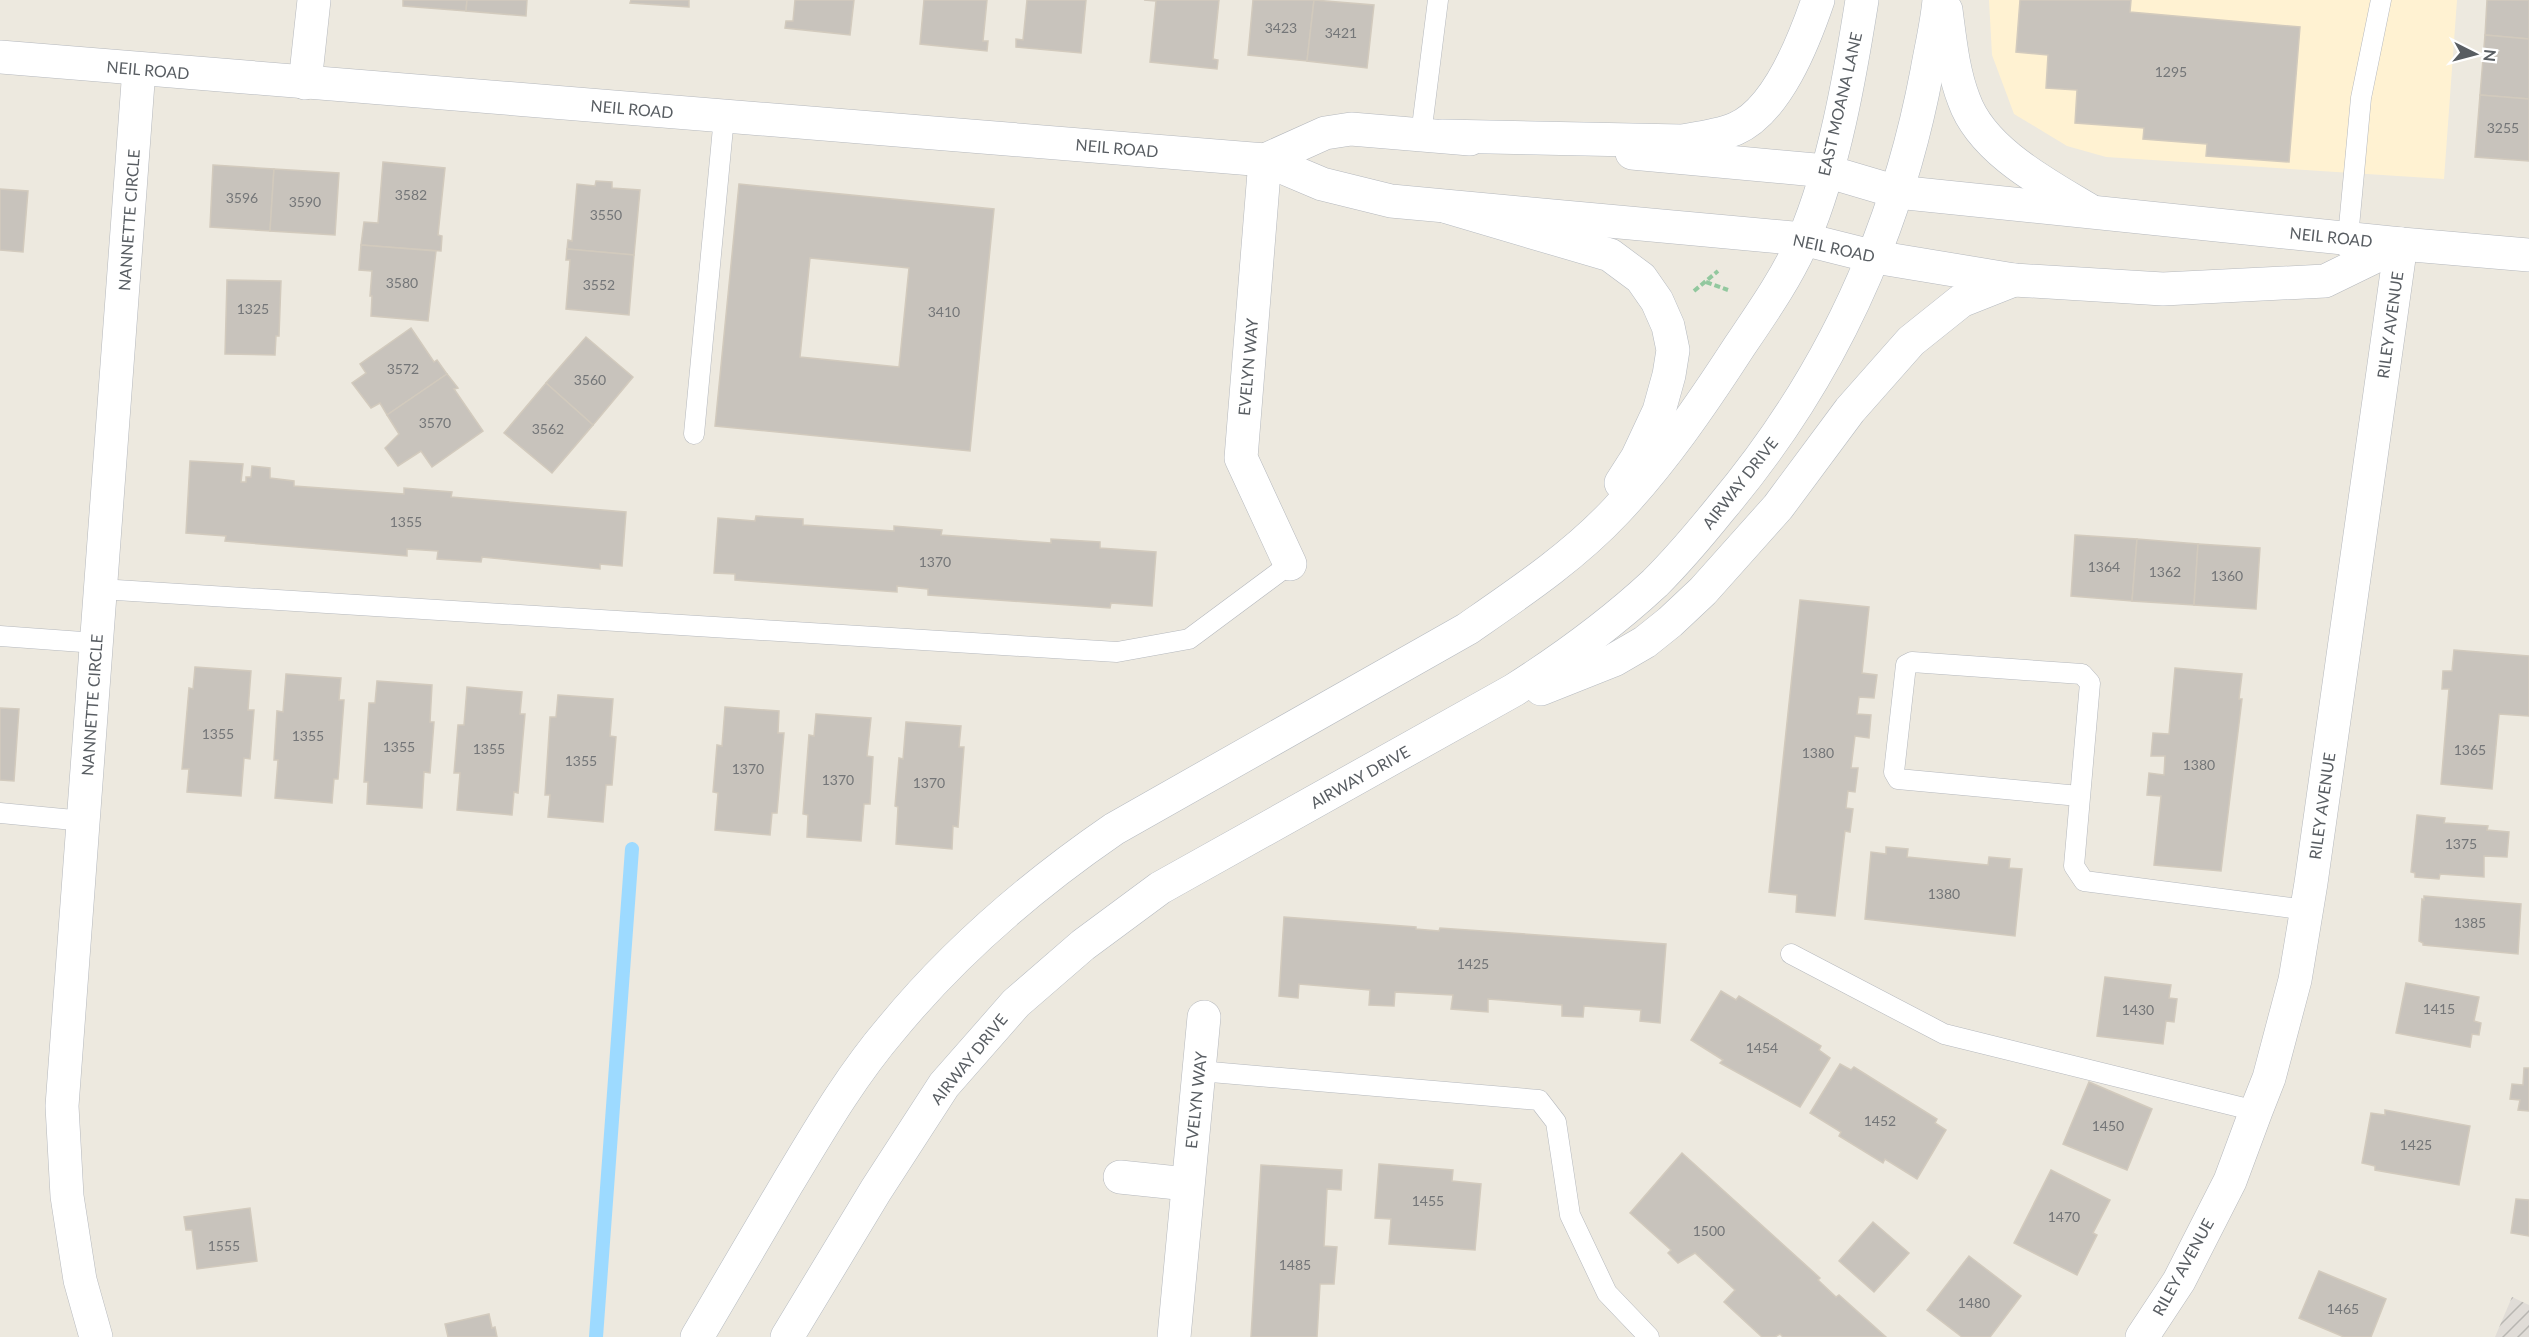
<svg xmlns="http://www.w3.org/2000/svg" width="2529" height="1337" viewBox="0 0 2529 1337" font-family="Lato,sans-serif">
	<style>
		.commercial { fill: #fff2d2 }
		.industrial { fill: url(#industrial-furrows) }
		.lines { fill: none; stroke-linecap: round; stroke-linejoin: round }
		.stream { stroke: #9ddaff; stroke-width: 14 }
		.building { fill: #c8c3bc; stroke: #d2cabd; stroke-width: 1.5; fill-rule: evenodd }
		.service-casing { stroke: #b5b8bd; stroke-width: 21 }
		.minor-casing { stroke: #b5b8bd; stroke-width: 34 }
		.tertiary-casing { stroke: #b5b8bd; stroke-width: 34 }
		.secondary-casing { stroke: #b5bac0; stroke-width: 34 }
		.path { stroke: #92c89e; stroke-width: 4; stroke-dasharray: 6 3; stroke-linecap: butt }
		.service { stroke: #fff; stroke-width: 20 }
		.minor { stroke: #fff; stroke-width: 33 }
		.tertiary { stroke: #fff; stroke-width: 33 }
		.secondary { stroke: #fff; stroke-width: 33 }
		.labels { text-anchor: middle; stroke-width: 4.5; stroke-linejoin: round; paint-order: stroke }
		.number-label { font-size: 14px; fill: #747678 }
		.street-label { font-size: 16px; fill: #585d62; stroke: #fff }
	</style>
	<defs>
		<pattern id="industrial-furrows" width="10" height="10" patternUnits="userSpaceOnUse" patternTransform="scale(1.5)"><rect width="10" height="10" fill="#e0dcd7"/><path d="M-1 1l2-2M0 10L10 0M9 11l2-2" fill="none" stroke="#b8b6b2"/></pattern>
	</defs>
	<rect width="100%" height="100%" fill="#ede9df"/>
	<polygon class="commercial" points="1989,0 2457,0 2444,179 2106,157 2067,146 2014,114 1992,55"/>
	<polygon class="industrial" points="2512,1297 2529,1305 2529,1337 2495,1337"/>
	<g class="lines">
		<polyline class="stream" points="596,1337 632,849"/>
	</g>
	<g class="building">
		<polygon points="403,0 467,0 466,11 403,6"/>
		<polygon points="467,0 527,0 526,16 466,11"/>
		<polygon points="631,0 689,0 689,7 630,3"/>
		<polygon points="795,0 854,0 850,35 785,28 786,21 793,21"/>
		<polygon points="924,0 987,0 983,41 988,41 987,51 920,44"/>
		<polygon points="1027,0 1086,0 1081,53 1016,47 1016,39 1023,40"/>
		<polygon points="1144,0 1219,0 1213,59 1218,60 1217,69 1150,62 1156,1"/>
		<polygon points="1253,0 1314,0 1307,61 1248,55"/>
		<polygon points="1314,0 1374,5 1367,68 1307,61"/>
		<polygon points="2020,0 2131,0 2130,12 2300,27 2289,162 2206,156 2207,144 2143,139 2144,128 2075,123 2077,90 2046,88 2048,55 2016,52"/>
		<polygon points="2487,0 2529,0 2529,39 2485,35"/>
		<polygon points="2485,35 2529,39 2529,99 2480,95"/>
		<polygon points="2480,95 2529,99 2529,161 2475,157"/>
		<polygon points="383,162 445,168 438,235 442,236 441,251 361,245 364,222 378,223"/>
		<polygon points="213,165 274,169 270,231 210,227"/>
		<polygon points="274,169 339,173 335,235 270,231"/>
		<polygon points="596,181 612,182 612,188 640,190 634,255 567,249 568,240 572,241 577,184 595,186"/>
		<path d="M739 184 994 209 970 451 715 426ZM810 258 909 268 899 367 800 357Z"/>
		<polygon points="0,189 28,191 23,252 0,250"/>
		<polygon points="361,245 436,251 428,321 371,316 372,296 370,296 372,271 359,270"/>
		<polygon points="567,249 634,255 629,315 566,309 570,260 566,260"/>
		<polygon points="227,280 281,281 279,336 276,336 275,355 225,354"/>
		<polygon points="411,328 434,362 437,360 447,374 387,415 380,403 371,408 352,383 366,373 360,364"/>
		<polygon points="586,337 633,377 593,425 546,383"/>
		<polygon points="447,374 458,388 454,389 483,431 432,467 421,451 398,466 385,448 399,434 387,415"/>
		<polygon points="546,383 593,425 552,473 504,433"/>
		<polygon points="190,461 243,464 241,482 246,482 246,477 251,477 252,466 270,468 270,478 294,481 294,486 404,494 404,488 452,492 451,497 626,512 622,566 600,564 600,569 482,557 481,562 437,559 438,551 407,549 407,556 225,541 226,536 186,533"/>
		<polygon points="756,516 803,519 803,525 894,531 894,526 942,530 941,535 1051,543 1051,539 1100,542 1100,548 1156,552 1152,606 1111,603 1110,608 928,595 928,589 897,586 897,592 735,580 735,574 714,573 718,518 755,521"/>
		<polygon points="2075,535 2137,539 2132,601 2071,596"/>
		<polygon points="2137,539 2198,544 2194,605 2132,601"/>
		<polygon points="2198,544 2260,548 2256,609 2194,605"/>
		<polygon points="1800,600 1869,607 1862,673 1877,675 1874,698 1859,697 1857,714 1871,715 1869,738 1855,736 1851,768 1858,768 1855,792 1848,791 1846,808 1853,809 1850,832 1845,831 1835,916 1796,912 1797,895 1769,892"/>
		<polygon points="2454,650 2529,656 2529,716 2499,714 2492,789 2441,784 2449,689 2442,689 2443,671 2452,671"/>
		<polygon points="195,667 251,671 248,710 254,710 250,759 244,758 241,796 187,792 189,769 182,769 189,688 193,689"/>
		<polygon points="2175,668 2242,674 2239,699 2242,699 2221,871 2154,865 2161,796 2147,795 2149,773 2164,775 2165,756 2151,756 2153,733 2169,734"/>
		<polygon points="286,674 341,678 339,700 344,700 338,779 334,779 332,803 275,798 278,760 274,760 277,711 283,712"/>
		<polygon points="377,681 432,685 430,722 434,722 430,773 424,772 422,808 367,804 368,782 364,782 369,703 375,703"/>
		<polygon points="467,687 522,692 520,714 525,714 518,793 514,792 512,815 457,810 460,773 454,773 458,725 464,725"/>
		<polygon points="558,695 613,699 610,736 616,737 612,785 606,785 603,822 548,817 550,795 545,795 550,717 556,717"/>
		<polygon points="725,707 779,711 778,733 784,733 777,813 772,813 770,835 715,830 718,793 713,792 717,745 722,746"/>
		<polygon points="0,708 19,709 14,781 0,780"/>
		<polygon points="816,714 871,718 867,756 873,757 870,804 864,804 861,841 807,837 808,815 803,814 809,735 814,736"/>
		<polygon points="906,722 961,726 959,747 964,747 958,827 953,826 952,849 896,844 898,807 895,806 899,758 903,759"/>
		<polygon points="2417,815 2445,818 2444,823 2488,826 2487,830 2509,832 2507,857 2484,856 2484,877 2440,874 2439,879 2415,877 2415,873 2411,872"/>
		<polygon points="1886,847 1908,849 1907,857 1988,865 1989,857 2010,859 2009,868 2022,869 2015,936 1865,919 1871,852 1886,854"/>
		<polygon points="2424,896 2521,904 2518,954 2423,945 2423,943 2419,941 2422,899 2424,900"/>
		<polygon points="1284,917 1416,927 1416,929 1439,931 1440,928 1666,944 1660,1023 1640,1021 1641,1010 1584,1006 1583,1017 1562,1016 1562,1005 1488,999 1488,1012 1451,1009 1453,995 1395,992 1394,1006 1369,1005 1370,990 1299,984 1298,998 1279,996"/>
		<polygon points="2105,977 2171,985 2169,998 2177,999 2174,1022 2166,1021 2163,1044 2097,1036"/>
		<polygon points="2406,983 2479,997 2474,1021 2481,1023 2479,1035 2472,1034 2470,1047 2396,1033"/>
		<polygon points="1721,991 1736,1000 1739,996 1821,1046 1819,1050 1830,1058 1800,1107 1720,1063 1723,1060 1691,1040"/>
		<polygon points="1840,1064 1851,1070 1854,1067 1937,1119 1935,1123 1946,1130 1917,1179 1885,1159 1883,1163 1839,1136 1841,1132 1810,1113"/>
		<polygon points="2524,1068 2529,1068 2529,1111 2518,1110 2520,1100 2510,1099 2512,1084 2523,1085"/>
		<polygon points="2089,1082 2152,1109 2127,1170 2063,1144"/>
		<polygon points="2385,1110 2470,1126 2459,1185 2375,1170 2375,1166 2362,1163 2371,1113 2385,1115"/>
		<polygon points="1682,1153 1820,1278 1818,1280 1836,1297 1839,1295 1886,1337 1783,1337 1780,1334 1775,1337 1762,1337 1724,1302 1735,1290 1695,1253 1678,1263 1668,1253 1671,1250 1630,1213"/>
		<polygon points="1379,1164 1453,1170 1452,1181 1481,1184 1475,1250 1389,1244 1391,1219 1375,1218"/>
		<polygon points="1261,1165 1342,1170 1341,1190 1327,1189 1324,1246 1337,1247 1334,1284 1320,1284 1317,1337 1251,1337"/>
		<polygon points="2051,1170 2110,1200 2093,1233 2097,1235 2077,1275 2014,1243"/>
		<polygon points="2516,1199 2529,1200 2529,1236 2511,1233"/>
		<polygon points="250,1208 257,1261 197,1269 192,1230 186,1230 184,1217"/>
		<polygon points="1873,1222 1909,1253 1874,1292 1839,1261"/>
		<polygon points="1969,1256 2021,1296 1990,1337 1962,1337 1927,1310"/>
		<polygon points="2319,1271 2386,1299 2371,1337 2344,1337 2299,1318"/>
		<polygon points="489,1314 492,1328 495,1327 497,1337 448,1337 445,1324"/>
	</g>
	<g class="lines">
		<defs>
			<g id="service">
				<polyline points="1421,135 1438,0"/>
				<polyline points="2347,248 2361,98 2381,0"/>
				<polyline points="694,434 724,117"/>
				<polyline points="100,589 1117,652 1189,639 1290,564"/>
				<polyline points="0,636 96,643"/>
				<polyline points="2079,796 1898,779 1894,772 1906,665 1912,662 2082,674 2090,683 2074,866 2084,881 2307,910"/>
				<polyline points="0,813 84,821"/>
				<polyline points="1791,954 1944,1034 2256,1111"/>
				<polyline points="1199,1071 1539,1100 1556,1122 1570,1215 1607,1293 1649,1337"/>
			</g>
			<g id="minor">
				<polyline points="305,83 314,0"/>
				<polyline points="1265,160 1241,458 1290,564"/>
				<polyline points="1120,1177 1187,1184"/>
				<polyline points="96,1337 80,1280 67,1196 62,1106 139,69"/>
				<polyline points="1174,1337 1204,1017"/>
				<polyline points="2142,1337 2179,1281 2230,1181 2256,1111 2269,1078 2295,980 2311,883 2401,244"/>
			</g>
			<g id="tertiary">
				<polyline points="0,57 1265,160 1322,184 1391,201 1803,239 1875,257 2014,280 2163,289 2325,281 2401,244"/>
				<polyline points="1632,153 1826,171 1897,192 2401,244 2529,255"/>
				<polyline points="1265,160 1325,133 1351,129 1470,139"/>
			</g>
			<g id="secondary">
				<path d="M1946 10C1950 40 1953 72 1964 100 1982 151 2046 184 2089 210"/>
				<path d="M1442 136 1681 141C1699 138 1718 136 1735 129 1777 111 1804 41 1818 0"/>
				<polyline points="1447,207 1610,255 1641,278 1657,301 1668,326 1673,350 1669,375 1659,411 1637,458 1621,483"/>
				<polyline points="1541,689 1614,660 1645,642 1670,622 1703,591 1778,507 1850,410 1911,341 1961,301 2014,280"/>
				<path d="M697 1337C727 1286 757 1235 787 1184 819 1131 850 1077 891 1029 955 951 1031 886 1114 829L1467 629C1519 593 1573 557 1616 511 1663 461 1702 404 1739 347 1762 313 1788 276 1804 238 1834 168 1850 76 1862 0"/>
				<path d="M787 1337 876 1190 944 1085 1016 1003 1083 945 1160 888 1514 690C1564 658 1612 623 1655 583 1678 560 1700 534 1721 508 1829 380 1896 236 1927 71 1931 48 1937 24 1939 0"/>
			</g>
		</defs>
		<use href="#service" class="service-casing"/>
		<use href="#minor" class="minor-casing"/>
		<use href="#tertiary" class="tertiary-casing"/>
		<use href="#secondary" class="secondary-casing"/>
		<g class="path">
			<polyline points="1706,282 1728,290"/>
			<polyline points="1694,291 1718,271"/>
		</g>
		<use href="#service" class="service"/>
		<use href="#minor" class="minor"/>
		<use href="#tertiary" class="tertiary"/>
		<use href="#secondary" class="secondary"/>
	</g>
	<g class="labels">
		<g class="number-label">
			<text x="1281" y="33">3423</text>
			<text x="1341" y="38">3421</text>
			<text x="2171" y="77">1295</text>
			<text x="2503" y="133">3255</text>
			<text x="411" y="200">3582</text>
			<text x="242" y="203">3596</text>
			<text x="305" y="207">3590</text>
			<text x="606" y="220">3550</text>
			<text x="402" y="288">3580</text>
			<text x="599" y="290">3552</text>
			<text x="253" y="314">1325</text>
			<text x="944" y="317">3410</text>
			<text x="403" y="374">3572</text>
			<text x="590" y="385">3560</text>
			<text x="435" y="428">3570</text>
			<text x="548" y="434">3562</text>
			<text x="406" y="527">1355</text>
			<text x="935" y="567">1370</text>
			<text x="2104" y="572">1364</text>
			<text x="2165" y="577">1362</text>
			<text x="2227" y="581">1360</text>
			<text x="218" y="739">1355</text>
			<text x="308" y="741">1355</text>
			<text x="399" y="752">1355</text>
			<text x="489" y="754">1355</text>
			<text x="2470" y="755">1365</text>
			<text x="1818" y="758">1380</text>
			<text x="581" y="766">1355</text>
			<text x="2199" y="770">1380</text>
			<text x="748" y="774">1370</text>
			<text x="838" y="785">1370</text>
			<text x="929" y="788">1370</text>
			<text x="2461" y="849">1375</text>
			<text x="1944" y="899">1380</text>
			<text x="2470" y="928">1385</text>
			<text x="1473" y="969">1425</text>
			<text x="2439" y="1014">1415</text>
			<text x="2138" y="1015">1430</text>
			<text x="1762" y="1053">1454</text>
			<text x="1880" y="1126">1452</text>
			<text x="2108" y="1131">1450</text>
			<text x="2416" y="1150">1425</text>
			<text x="1428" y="1206">1455</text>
			<text x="2064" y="1222">1470</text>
			<text x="1709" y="1236">1500</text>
			<text x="224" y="1251">1555</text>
			<text x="1295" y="1270">1485</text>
			<text x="1974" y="1308">1480</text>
			<text x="2343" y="1314">1465</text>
		</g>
		<g class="street-label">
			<text transform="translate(148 70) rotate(5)" y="6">NEIL ROAD</text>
			<text transform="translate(1840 104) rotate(-77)" y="6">EAST MOANA LANE</text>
			<text transform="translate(632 109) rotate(5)" y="6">NEIL ROAD</text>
			<text transform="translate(1117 148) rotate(5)" y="6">NEIL ROAD</text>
			<text transform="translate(129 220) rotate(-86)" y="6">NANNETTE CIRCLE</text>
			<text transform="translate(2331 237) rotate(6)" y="6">NEIL ROAD</text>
			<text transform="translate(1834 248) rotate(12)" y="6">NEIL ROAD</text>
			<text transform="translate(2390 325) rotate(-82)" y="6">RILEY AVENUE</text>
			<text transform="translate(1248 367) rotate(-85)" y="6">EVELYN WAY</text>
			<text transform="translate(1740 483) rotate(-52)" y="6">AIRWAY DRIVE</text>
			<text transform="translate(92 705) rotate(-86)" y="6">NANNETTE CIRCLE</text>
			<text transform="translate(1360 777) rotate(-29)" y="6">AIRWAY DRIVE</text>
			<text transform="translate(2322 806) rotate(-82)" y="6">RILEY AVENUE</text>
			<text transform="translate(969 1059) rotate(-51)" y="6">AIRWAY DRIVE</text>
			<text transform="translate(1196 1100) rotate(-84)" y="6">EVELYN WAY</text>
			<text transform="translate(2183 1267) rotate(-61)" y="6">RILEY AVENUE</text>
		</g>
	</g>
	<g transform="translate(2475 54) rotate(96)" stroke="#ffffff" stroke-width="4.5" paint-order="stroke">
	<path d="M0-4.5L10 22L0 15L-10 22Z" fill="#585d62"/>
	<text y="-9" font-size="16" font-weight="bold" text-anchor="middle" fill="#585d62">N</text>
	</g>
</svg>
